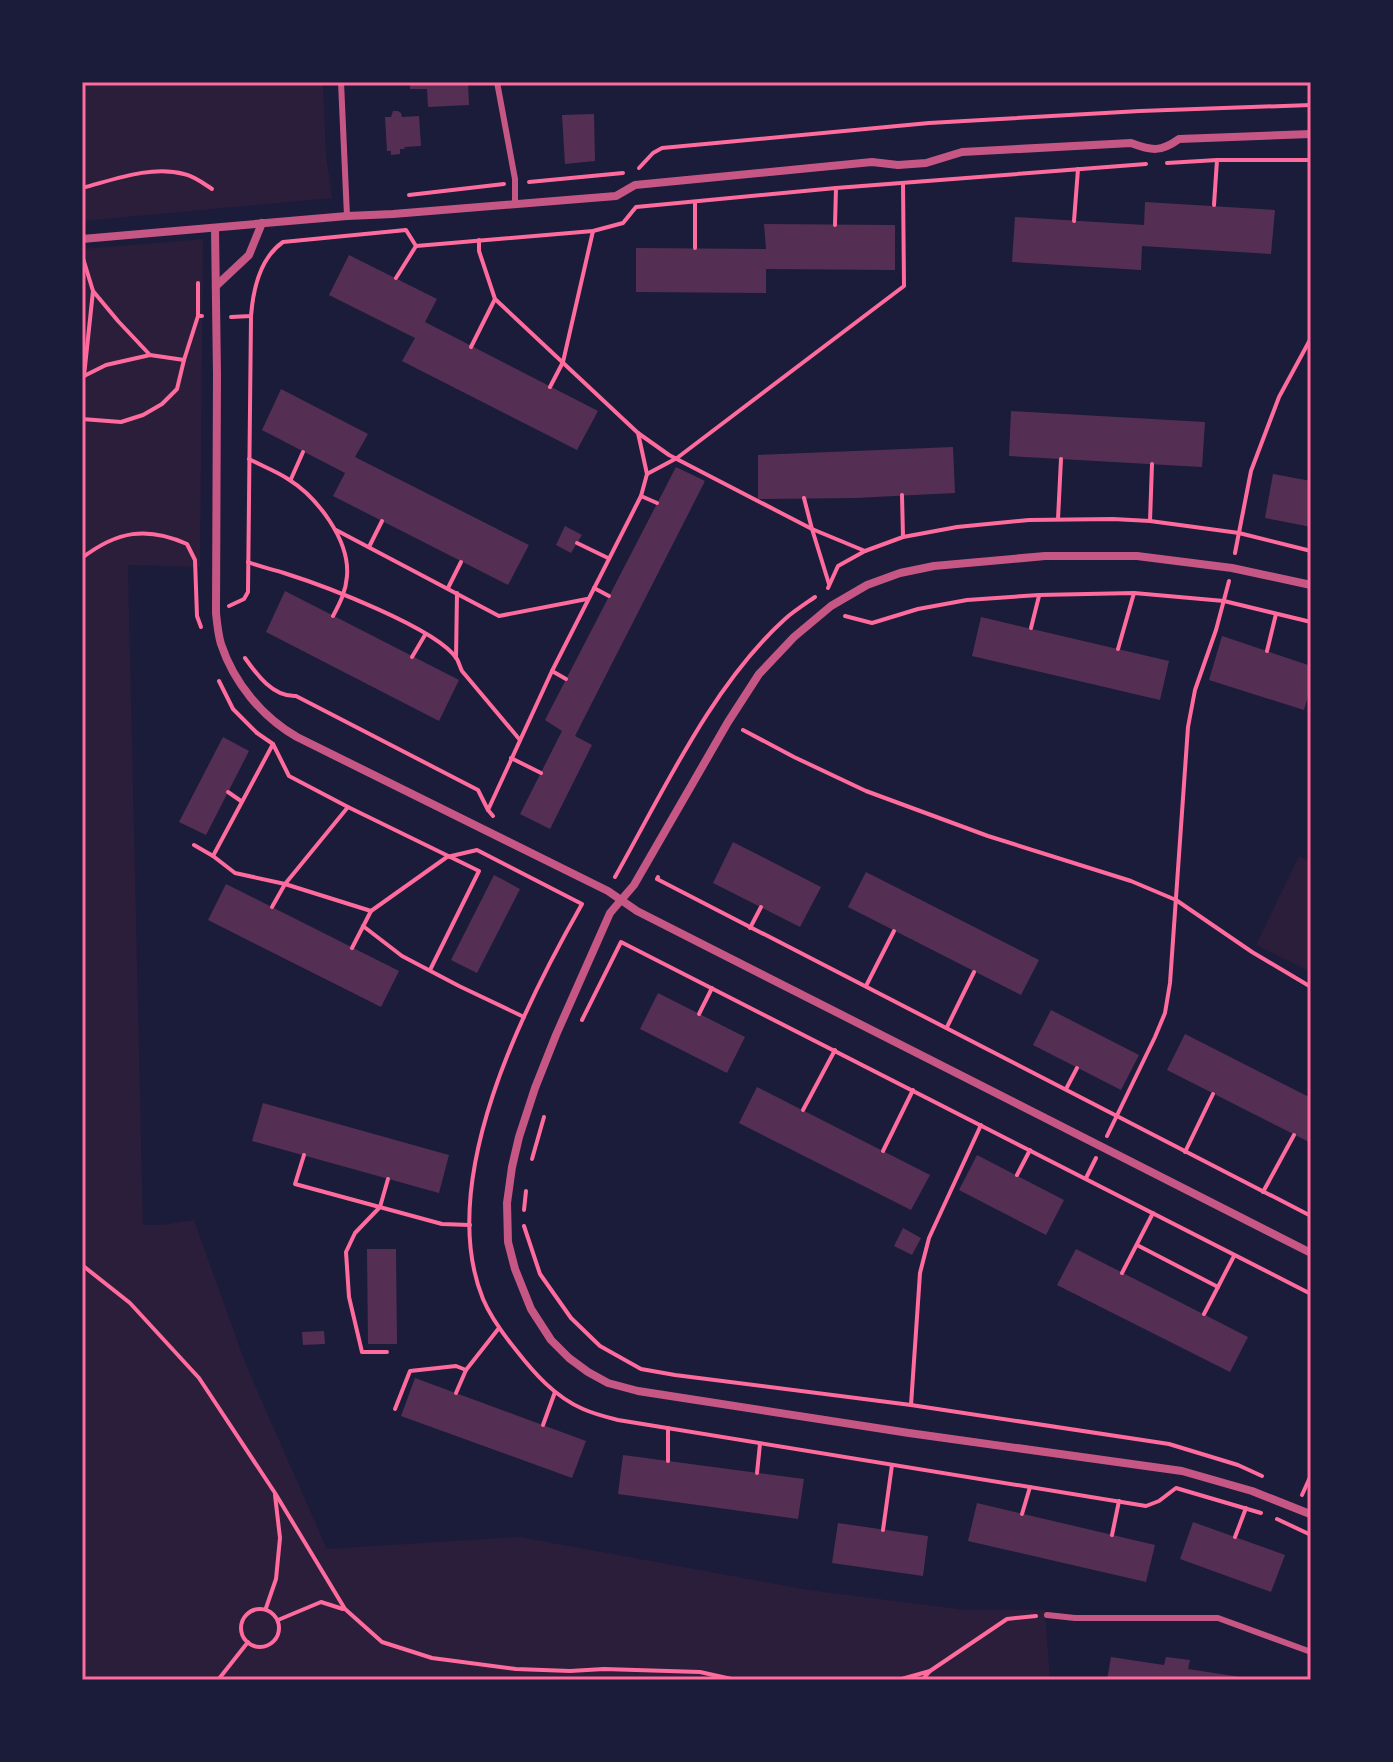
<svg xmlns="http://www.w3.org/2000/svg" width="1393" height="1762" viewBox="0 0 1393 1762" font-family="'Alegreya Sans',sans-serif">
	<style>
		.green { fill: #2a1e3b }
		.building { fill: #542f53 }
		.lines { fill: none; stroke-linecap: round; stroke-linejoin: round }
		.path { stroke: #ff6b9d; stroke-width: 4 }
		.service { stroke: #c65784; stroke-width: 6 }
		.minor { stroke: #c65784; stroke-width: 8 }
		.neatline { fill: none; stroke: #ff6b9d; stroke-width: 3 }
	</style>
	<rect width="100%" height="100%" fill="#1b1b3a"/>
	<g class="green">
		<polygon points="82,82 323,82 326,154 332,198 82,221"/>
		<polygon points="203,239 200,567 128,565 143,1225 162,1225 194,1220 246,1365 327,1549 520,1537 809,1590 966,1610 1045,1610 1050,1680 82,1680 82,249"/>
		<polygon points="1299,856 1311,862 1311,962 1307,970 1256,945"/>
	</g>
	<g class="building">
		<polygon points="410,82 468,82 469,105 428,107 427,89 410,89"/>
		<polygon points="393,111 398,111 401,113 402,117 419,116 421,146 404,147 405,149 400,149 400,154 391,155 391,151 387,151 385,117 391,117"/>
		<polygon points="594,114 595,161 565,164 562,115"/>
		<polygon points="1145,202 1275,210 1271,254 1142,246 1141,270 1012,262 1015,217 1144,225"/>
		<polygon points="764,224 895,225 895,270 766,269 766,293 636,292 636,248 766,249"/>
		<polygon points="349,255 437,299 425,322 598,411 577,450 402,361 415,338 329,295"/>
		<polygon points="281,389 368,434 355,457 529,545 508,585 333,496 345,473 262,430"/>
		<polygon points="1011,411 1205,422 1202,467 1009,456"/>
		<polygon points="953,447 955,493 855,498 758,499 758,455"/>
		<polygon points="676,467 705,481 575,736 592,745 550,829 520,814 562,731 545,720"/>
		<polygon points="1273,474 1311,481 1311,527 1265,518"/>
		<polygon points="565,526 582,535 571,553 556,545"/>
		<polygon points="285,591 459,680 439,721 266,632"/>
		<polygon points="981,617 1169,661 1160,700 972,656"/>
		<polygon points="1222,636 1311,666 1311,686 1304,710 1209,680"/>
		<polygon points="223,737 249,751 206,835 179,822"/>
		<polygon points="733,842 821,887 800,927 713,883"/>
		<polygon points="866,872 1039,960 1021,995 848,907"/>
		<polygon points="494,875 520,889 477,973 451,960"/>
		<polygon points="226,884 399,971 381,1007 208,920"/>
		<polygon points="658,993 745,1037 727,1073 640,1029"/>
		<polygon points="1051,1010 1139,1055 1121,1090 1033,1045"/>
		<polygon points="1185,1034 1311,1098 1311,1143 1167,1070"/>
		<polygon points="757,1087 930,1175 911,1210 739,1123"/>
		<polygon points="263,1103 449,1155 439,1193 252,1141"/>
		<polygon points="977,1155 1064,1200 1046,1235 959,1190"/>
		<polygon points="903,1228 921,1238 912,1255 894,1246"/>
		<polygon points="367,1249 396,1249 397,1344 368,1344"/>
		<polygon points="1076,1249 1248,1337 1230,1372 1057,1285"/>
		<polygon points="324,1331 325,1344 303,1345 302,1332"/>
		<polygon points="415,1378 586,1441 572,1478 401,1416"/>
		<polygon points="623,1455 804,1479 798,1519 618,1494"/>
		<polygon points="977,1503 1155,1545 1146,1582 968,1541"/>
		<polygon points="1193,1522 1285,1555 1271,1592 1180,1559"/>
		<polygon points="838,1523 928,1536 923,1576 832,1563"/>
		<polygon points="1111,1657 1164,1665 1166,1657 1190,1660 1188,1669 1247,1678 1247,1680 1107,1680"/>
	</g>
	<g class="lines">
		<g class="path">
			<polyline points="1167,163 1217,160 1311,160"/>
			<polyline points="639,168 653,153 662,148 929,123 1140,111 1311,105"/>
			<polyline points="529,182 623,173"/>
			<path d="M82 188C113 180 151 165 184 174 194 176 203 183 212 189"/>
			<polyline points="409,195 504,184"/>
			<polyline points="1214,205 1217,160"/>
			<polyline points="1074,221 1078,169"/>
			<polyline points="835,225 836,188"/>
			<polyline points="479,240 479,251 495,299 638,433 669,455 812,529 829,584"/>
			<polyline points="695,248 695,202"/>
			<polyline points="82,255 93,291 118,321 150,355"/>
			<polyline points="396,278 416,246"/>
			<polyline points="198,316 198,283"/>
			<path d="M231 317 251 316C253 290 260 258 283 242L406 230 416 246 593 231 623 223 636 207 836 188 1146 164"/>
			<polyline points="471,347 495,299"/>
			<polyline points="184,360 198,316 202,316"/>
			<polyline points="84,376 93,291"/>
			<polyline points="82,377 106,365 150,355 184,360 177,389 162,404 143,415 121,422 82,419"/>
			<polyline points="550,387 563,362 593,231"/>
			<path d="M249 459C262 466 276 471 288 479 317 497 350 540 347 576 346 591 340 603 333 616"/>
			<polyline points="647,474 677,458 904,286 903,183"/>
			<polyline points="291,479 303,452"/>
			<polyline points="902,495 903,536"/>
			<polyline points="641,496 657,503"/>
			<polyline points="804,498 812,529 865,551"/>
			<polyline points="1058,519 1061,459"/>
			<polyline points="1150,521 1152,464"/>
			<polyline points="336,530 499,616 587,599"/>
			<polyline points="577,543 608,558"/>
			<polyline points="369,547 382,521"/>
			<polyline points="1235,553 1251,471 1279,397 1311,338"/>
			<path d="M82 558C117 531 147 526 187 544L195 560 197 616 201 627"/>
			<path d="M248 562C260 567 272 569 284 573 322 585 437 628 457 659 459 663 460 667 462 671L520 740"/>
			<polyline points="448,588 461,562"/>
			<polyline points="594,588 609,596"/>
			<polyline points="828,588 838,566 865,551 903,537 957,527 1029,520 1113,519 1150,521 1239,533 1311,551"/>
			<polyline points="229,606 244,599 248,592 251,317"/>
			<polyline points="845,616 872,623 918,609 967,600 1039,595 1134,593 1224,601 1311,622"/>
			<polyline points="1031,628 1039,596"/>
			<polyline points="1118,649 1134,593"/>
			<polyline points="1267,651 1276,614"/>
			<polyline points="412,657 425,635"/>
			<path d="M245 658C257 675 273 697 296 696L478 790 488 810"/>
			<polyline points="456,658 457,593"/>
			<polyline points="552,671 566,679"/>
			<polyline points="219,681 233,709 257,733"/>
			<polyline points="743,730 794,757 866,791 988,836 1131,881 1176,900 1252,952 1311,987"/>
			<polyline points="273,744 289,776 348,807 479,871 430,970"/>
			<polyline points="511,758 541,773"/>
			<polyline points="228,792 241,801"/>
			<polyline points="493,816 488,810 552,671 641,496 647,474 638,433"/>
			<polyline points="194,845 213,856 273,744 257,733"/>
			<polyline points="213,856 235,873 285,884 371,911"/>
			<path d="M615 877C663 792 712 685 785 619 794 611 805 604 815 597"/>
			<polyline points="658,877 657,879 1311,1216"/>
			<polyline points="272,907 285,884 348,807"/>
			<polyline points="363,926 402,956 459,986 524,1017"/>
			<polyline points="750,928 761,907"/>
			<path d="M352 948 371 911 447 857 477 850 582 904C524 1006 435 1181 483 1299 491 1318 503 1334 516 1350 534 1373 555 1397 583 1409 594 1414 606 1417 618 1420L1146 1506 1159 1501 1176 1488 1261 1513"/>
			<polyline points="866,986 894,931"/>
			<polyline points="699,1014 712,988"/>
			<polyline points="582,1020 621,942 1311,1294"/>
			<polyline points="947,1027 974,972"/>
			<polyline points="1066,1089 1077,1068"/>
			<polyline points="803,1110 835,1050"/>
			<polyline points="1107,1136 1155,1037 1165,1013 1170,983 1188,727 1195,690 1216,630 1229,581"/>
			<polyline points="883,1151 913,1090"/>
			<polyline points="1185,1152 1213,1094"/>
			<polyline points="304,1155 295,1184 442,1224 470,1225"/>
			<polyline points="532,1159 544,1117"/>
			<polyline points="1017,1175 1030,1150"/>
			<polyline points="1086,1178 1096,1158"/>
			<polyline points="1263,1192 1294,1135"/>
			<polyline points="524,1210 526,1191"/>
			<polyline points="524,1226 540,1274 571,1318 600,1346 641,1369 675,1375 911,1405 1169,1444 1238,1465 1262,1476"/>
			<polyline points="1137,1245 1218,1287"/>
			<polyline points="82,1265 130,1303 199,1378 275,1493 345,1609 382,1642 432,1658 516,1669 570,1671 604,1669 700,1672 736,1680"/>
			<polyline points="1122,1273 1153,1213"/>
			<polyline points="1204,1314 1234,1256"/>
			<polyline points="387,1352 362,1352 349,1297 346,1252 355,1233 380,1207 388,1179"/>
			<polyline points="456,1393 466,1370"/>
			<polyline points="911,1405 920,1273 929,1238 981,1125"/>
			<polyline points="395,1409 410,1371 456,1366 466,1370 499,1328"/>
			<polyline points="543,1425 555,1392"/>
			<polyline points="668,1461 668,1428"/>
			<polyline points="757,1473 760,1444"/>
			<polyline points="1302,1495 1311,1475"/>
			<polyline points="1022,1514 1030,1487"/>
			<polyline points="1277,1519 1311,1535"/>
			<polyline points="883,1530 892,1465"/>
			<polyline points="1112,1535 1119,1501"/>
			<polyline points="1235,1537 1246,1508"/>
			<polyline points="266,1608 276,1579 280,1538 275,1495"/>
			<circle cx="260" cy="1628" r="19"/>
			<polyline points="278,1620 321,1602 343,1609"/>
			<polyline points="930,1671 1007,1619 1036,1616"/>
			<polyline points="218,1680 248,1642"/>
			<polyline points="898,1680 930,1671 922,1680"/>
		</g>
		<g class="service">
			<polyline points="341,82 347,216"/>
			<polyline points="497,82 515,179 515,205"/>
			<polyline points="1047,1615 1075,1618 1218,1618 1311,1652"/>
		</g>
		<g class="minor">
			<path d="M215 228 217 375 216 613C217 623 218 634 221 644 234 683 262 717 297 737L608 891 637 911 1311 1253"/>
			<path d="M82 239 347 216 393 214 616 196 635 185 872 162 898 165 926 163 962 152 1131 143C1152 151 1161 152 1179 139L1311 134"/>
			<polyline points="216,286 249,255 262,223"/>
			<polyline points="1310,1514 1252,1491 1182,1471 909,1433 638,1391 608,1383 588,1372 569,1358 551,1340 531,1309 515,1269 508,1242 507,1203 512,1167 519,1137 535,1088 556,1035 610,913 634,885 728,722 759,674 794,637 831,606 867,585 900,573 934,566 1045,556 1137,556 1232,568 1311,585"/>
		</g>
	</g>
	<rect width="1393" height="1762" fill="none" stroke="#1b1b3a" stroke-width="168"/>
	<rect x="84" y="84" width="1225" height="1594" class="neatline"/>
</svg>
